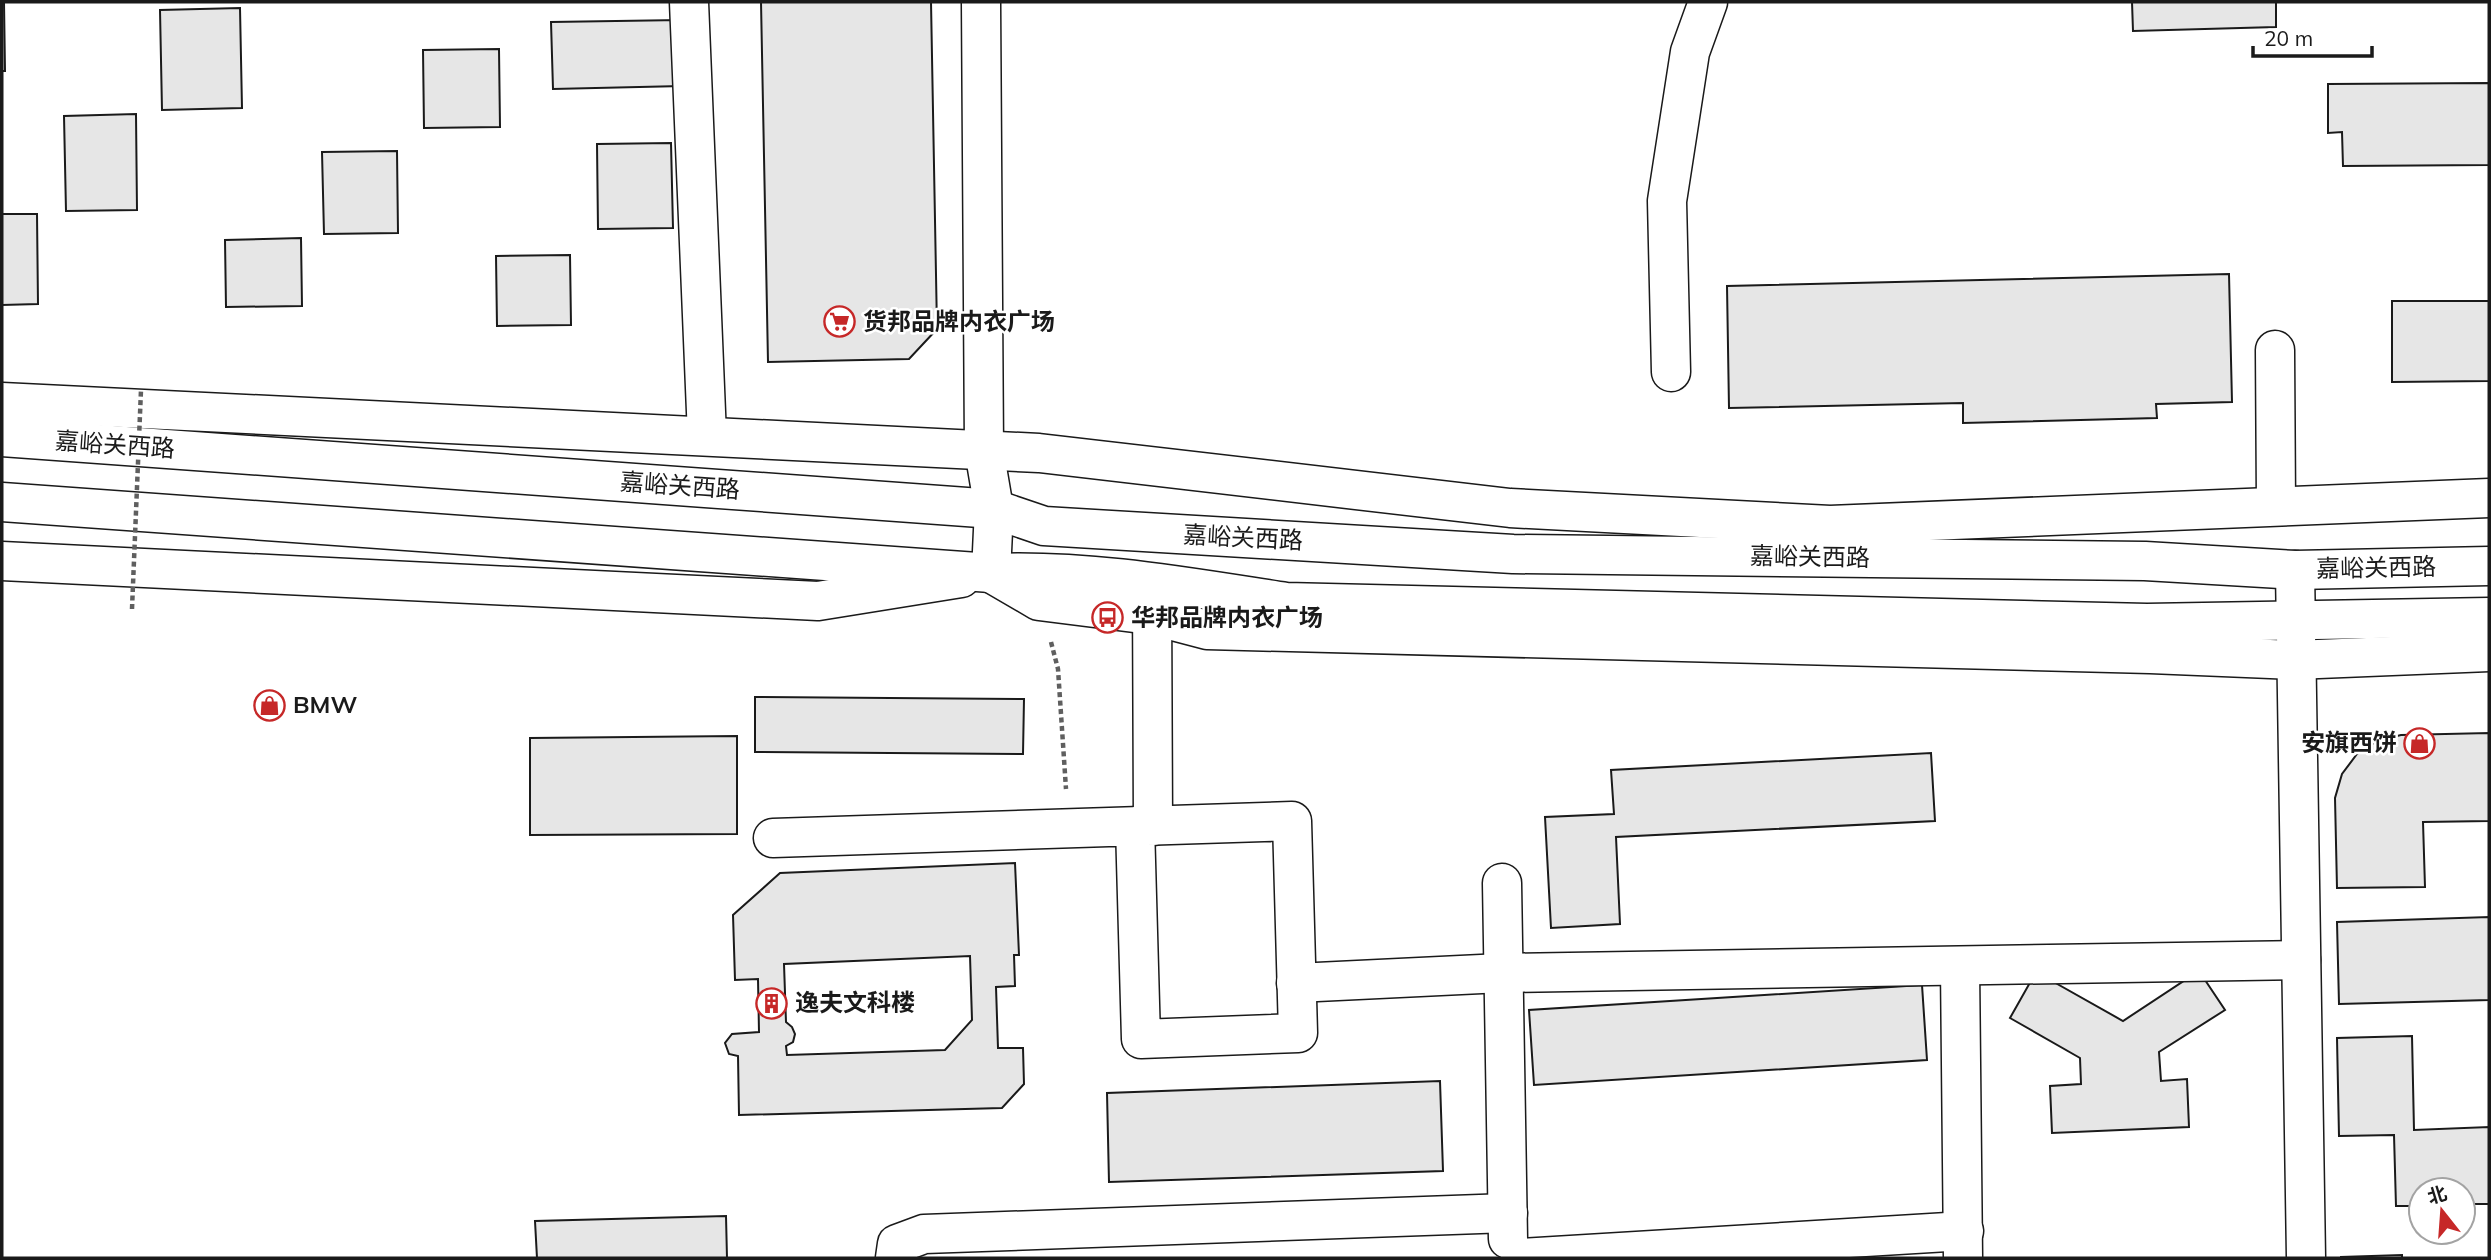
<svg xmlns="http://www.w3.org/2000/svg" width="2491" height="1260" viewBox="0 0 2491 1260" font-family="Mulish,'Noto Sans SC',sans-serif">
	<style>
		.building { fill: #e6e6e6; stroke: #1a1a1a; stroke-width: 2; fill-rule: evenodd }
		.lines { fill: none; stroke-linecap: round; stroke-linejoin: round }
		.minor-casing { stroke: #1a1a1a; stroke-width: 41 }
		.major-casing { stroke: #1a1a1a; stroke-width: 41 }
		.path { stroke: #5f5f5f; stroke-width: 4.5; stroke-dasharray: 5 3.5; stroke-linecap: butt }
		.minor { stroke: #fff; stroke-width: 38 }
		.major { stroke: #fff; stroke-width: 38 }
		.path-bridge { stroke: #5f5f5f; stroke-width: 4.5; stroke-dasharray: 5 3.5; stroke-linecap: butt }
		.labels { text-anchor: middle; stroke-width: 5; stroke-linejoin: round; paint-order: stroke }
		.poi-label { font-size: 24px; font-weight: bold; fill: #1a1a1a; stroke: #fff; text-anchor: start }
		.street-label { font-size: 24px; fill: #1a1a1a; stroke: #fff }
	</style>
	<rect width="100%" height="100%" fill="#fff"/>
	<g class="building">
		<polygon points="2,2 4,2 5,71 2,71"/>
		<polygon points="761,2 931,2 937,329 909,359 768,362"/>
		<polygon points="2132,2 2276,2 2276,27 2133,31"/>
		<polygon points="240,8 242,108 162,110 160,10"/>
		<polygon points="681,20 682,86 553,89 551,22"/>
		<polygon points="499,49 500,127 424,128 423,50"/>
		<polygon points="2489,83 2489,165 2343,166 2342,132 2328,133 2328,84"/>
		<polygon points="136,114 137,210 66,211 64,116"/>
		<polygon points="671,143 673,228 598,229 597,144"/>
		<polygon points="397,151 398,233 324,234 322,152"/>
		<polygon points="2,214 37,214 38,304 2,305"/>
		<polygon points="301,238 302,306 226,307 225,240"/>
		<polygon points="570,255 571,325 497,326 496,256"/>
		<polygon points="2229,274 2232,402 2156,404 2157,418 1963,423 1963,403 1729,408 1727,286"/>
		<polygon points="2392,301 2489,301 2489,381 2392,382"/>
		<polygon points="755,697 1024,699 1023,754 755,752"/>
		<polygon points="2489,733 2489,821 2423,822 2425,887 2337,888 2335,798 2342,774 2357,754 2377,741 2401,735"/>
		<polygon points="737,736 737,834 530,835 530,738"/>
		<polygon points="1931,753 1935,821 1616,837 1620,924 1551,928 1545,817 1614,814 1611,770"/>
		<path d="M1015 863 1019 955H1014L1015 986 996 987 998 1048H1023L1024 1084 1002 1108 739 1115 738 1056 729 1054 725 1043 732 1034 759 1032 758 979 735 980 733 915 780 873ZM970 956 972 1020 945 1050 787 1055 786 1046 793 1042 795 1034 792 1027 786 1022 784 964Z"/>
		<polygon points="2489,917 2489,1000 2339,1004 2337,922"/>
		<polygon points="2199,971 2225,1010 2159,1052 2161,1081 2187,1079 2189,1127 2052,1133 2050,1086 2081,1084 2080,1058 2010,1018 2036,972 2123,1021"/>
		<polygon points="1922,985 1927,1060 1534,1085 1529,1010"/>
		<polygon points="2412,1036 2414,1130 2489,1127 2489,1204 2463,1204 2463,1190 2421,1190 2421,1206 2396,1206 2394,1135 2339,1136 2337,1038"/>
		<polygon points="1440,1081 1443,1171 1109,1182 1107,1093"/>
		<polygon points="726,1216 727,1258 537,1258 535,1221"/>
		<polygon points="2402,1255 2402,1258 2341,1258 2341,1257"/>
	</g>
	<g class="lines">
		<defs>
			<g id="minor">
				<polyline points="689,2 707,436"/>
				<polyline points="981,2 984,450 994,509 991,573"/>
				<polyline points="2275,350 2276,506"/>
				<polyline points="1671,372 1667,201 1690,52 1708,2"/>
				<polyline points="2,402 1039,453 1510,508 1830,525 2489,498"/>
				<polyline points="2,561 818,601 961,578"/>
				<polyline points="2295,570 2306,1258"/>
				<polyline points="991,573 1039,601 1150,615 1207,630 2150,654 2294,660 2489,652"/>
				<polyline points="1152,590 1153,826"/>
				<path d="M773 838C946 833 1119 827 1292 821L1298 1033 1141 1039 1135 826"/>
				<polyline points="1502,883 1508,1239"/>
				<polyline points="1960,966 1963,1258"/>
				<polyline points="1296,983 1502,973 2301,960"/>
				<polyline points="895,1258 897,1244 924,1234 1508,1213"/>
				<polyline points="1520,1258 1964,1231"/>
			</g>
			<g id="major">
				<polyline points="2,437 994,509 1044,526 1513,554 2145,561 2295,570 2489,566"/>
				<path d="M2 502 991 573C1090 569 1188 587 1286 602L2147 623 2489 617"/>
			</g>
		</defs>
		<use href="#minor" class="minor-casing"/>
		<use href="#major" class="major-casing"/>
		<polyline class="path" points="1051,642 1058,669 1066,789"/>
		<use href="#minor" class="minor"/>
		<use href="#major" class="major"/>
		<polyline class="path-bridge" points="132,609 141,390"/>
	</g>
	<defs>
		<symbol id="supermarket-ring" viewBox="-11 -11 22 22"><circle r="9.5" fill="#fff" stroke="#c62828" stroke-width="1.5"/><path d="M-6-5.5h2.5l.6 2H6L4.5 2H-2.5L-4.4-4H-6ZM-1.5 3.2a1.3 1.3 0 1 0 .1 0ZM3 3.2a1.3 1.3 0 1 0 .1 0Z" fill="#c62828"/></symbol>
		<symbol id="bus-ring" viewBox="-11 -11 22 22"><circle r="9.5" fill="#fff" stroke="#c62828" stroke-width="1.5"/><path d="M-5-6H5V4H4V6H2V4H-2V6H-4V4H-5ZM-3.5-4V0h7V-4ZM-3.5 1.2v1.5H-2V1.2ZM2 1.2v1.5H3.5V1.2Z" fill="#c62828"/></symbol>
		<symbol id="shop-ring" viewBox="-11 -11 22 22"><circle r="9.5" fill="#fff" stroke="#c62828" stroke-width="1.5"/><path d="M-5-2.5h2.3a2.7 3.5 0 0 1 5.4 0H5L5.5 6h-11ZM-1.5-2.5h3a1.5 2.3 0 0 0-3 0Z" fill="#c62828"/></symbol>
		<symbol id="building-ring" viewBox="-11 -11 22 22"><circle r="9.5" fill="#fff" stroke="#c62828" stroke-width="1.5"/><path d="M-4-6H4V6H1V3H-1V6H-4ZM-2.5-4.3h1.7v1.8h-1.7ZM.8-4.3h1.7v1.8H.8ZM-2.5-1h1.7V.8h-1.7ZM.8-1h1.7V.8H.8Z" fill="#c62828"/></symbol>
	</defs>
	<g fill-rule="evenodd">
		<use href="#supermarket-ring" x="822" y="304" width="35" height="35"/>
		<use href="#bus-ring" x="1090" y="600" width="35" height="35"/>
		<use href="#shop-ring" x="252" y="688" width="35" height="35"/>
		<use href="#shop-ring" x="2402" y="726" width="35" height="35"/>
		<use href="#building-ring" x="754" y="986" width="35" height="35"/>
	</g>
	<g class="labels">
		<g class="poi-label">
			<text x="863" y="330">货邦品牌内衣广场</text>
			<text x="1131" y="626">华邦品牌内衣广场</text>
			<text x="293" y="713">BMW</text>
			<text x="2397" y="751" text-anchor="end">安旗西饼</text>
			<text x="795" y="1011">逸夫文科楼</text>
		</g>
		<g class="street-label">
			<text transform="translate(115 445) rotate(4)" y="8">嘉峪关西路</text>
			<text transform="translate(680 486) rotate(4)" y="8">嘉峪关西路</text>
			<text transform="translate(1243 538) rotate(3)" y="8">嘉峪关西路</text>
			<text transform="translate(1810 557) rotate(1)" y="8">嘉峪关西路</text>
			<text transform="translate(2376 568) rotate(-1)" y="8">嘉峪关西路</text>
		</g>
	</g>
	<rect width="2491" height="1260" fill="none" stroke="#1a1a1a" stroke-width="7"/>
	<g transform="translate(2442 1211) rotate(343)"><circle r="33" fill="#ffffff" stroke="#a3a3a3" stroke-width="2"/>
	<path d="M0-5L12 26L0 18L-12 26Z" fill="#c62828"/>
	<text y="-10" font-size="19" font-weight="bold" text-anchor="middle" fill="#1a1a1a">北</text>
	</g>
	<path d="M2253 46v10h119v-10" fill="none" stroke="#1a1a1a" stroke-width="3.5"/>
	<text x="2264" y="46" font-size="21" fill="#1a1a1a" stroke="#ffffff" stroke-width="5" paint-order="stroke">20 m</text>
</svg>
